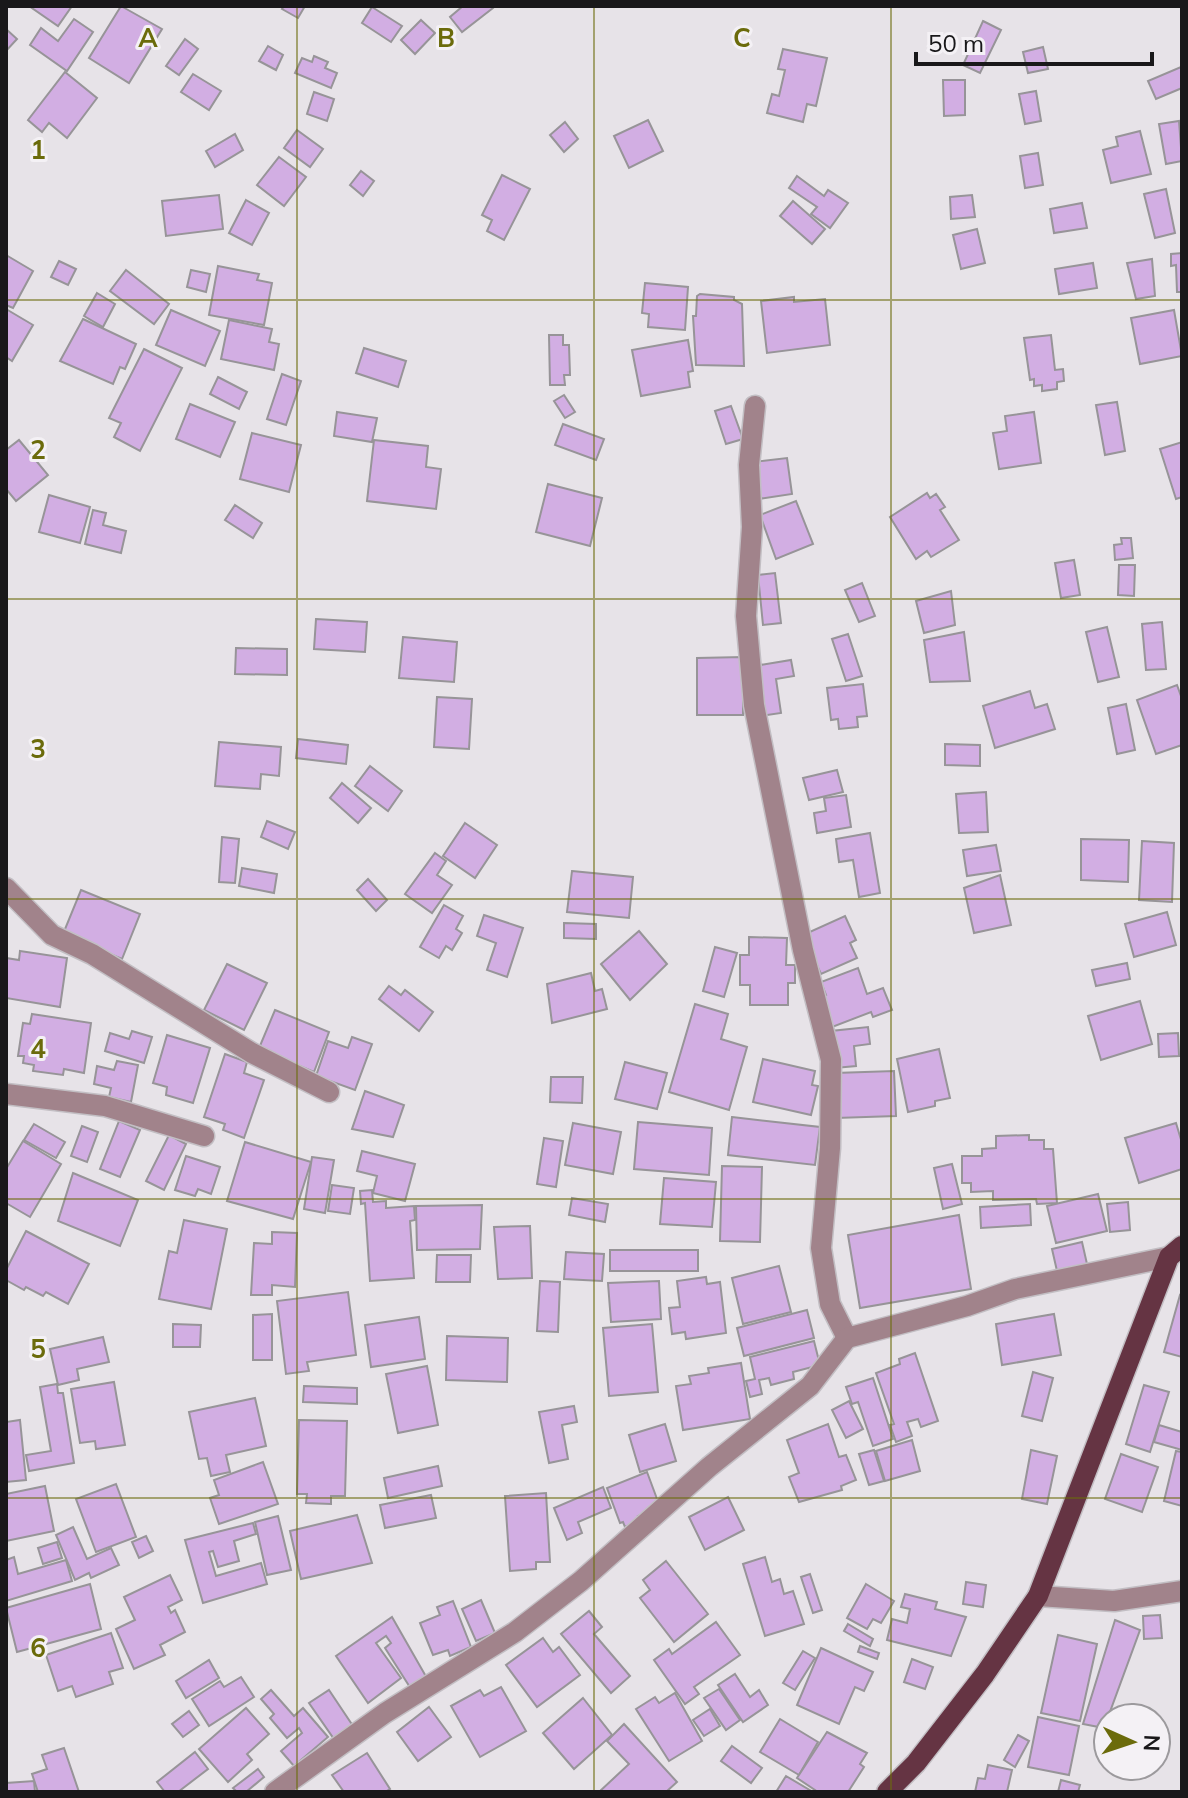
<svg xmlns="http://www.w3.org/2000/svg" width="1188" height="1798" viewBox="0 0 1188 1798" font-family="Mulish,sans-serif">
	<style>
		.building { fill: #d2aee3; stroke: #979498; stroke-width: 2 }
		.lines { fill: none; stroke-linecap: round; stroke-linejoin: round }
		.minor-casing { stroke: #c2bec3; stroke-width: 23 }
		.major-casing { stroke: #c2bec3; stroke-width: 23 }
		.minor { stroke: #a1838b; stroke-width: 20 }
		.major { stroke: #653443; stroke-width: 20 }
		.grid { fill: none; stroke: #6b6b0b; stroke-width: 2; stroke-opacity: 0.55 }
		.grid-label { font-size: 26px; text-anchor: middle; font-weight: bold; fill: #6b6b0b; stroke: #f4f1f5; stroke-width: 6; stroke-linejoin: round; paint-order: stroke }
	</style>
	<rect width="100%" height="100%" fill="#e7e3e8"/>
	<g class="building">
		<polygon points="29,6 72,6 58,26"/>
		<polygon points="121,6 162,29 129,83 89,58"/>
		<polygon points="284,6 305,6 298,18 282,9"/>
		<polygon points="463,6 492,6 493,8 462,32 450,17"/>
		<polygon points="372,7 402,26 391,42 362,23"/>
		<polygon points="74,19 93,32 67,71 30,45 41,28 58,41"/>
		<polygon points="421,20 435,33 415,54 401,40"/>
		<polygon points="983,21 1001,30 980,73 963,65"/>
		<polygon points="6,29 17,39 6,51"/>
		<polygon points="185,39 198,49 179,75 166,66"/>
		<polygon points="268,46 283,55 276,70 259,61"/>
		<polygon points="1043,47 1048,69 1028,73 1023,52"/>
		<polygon points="783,49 827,58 816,106 807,104 803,122 767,113 772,94 779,96 785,70 778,69"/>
		<polygon points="314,56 328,62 325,68 337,73 331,88 295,73 302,58 312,62"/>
		<polygon points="1181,67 1182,88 1156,99 1148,81"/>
		<polygon points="65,72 97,98 67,138 49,123 42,132 28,120"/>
		<polygon points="193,74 221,91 209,110 181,92"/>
		<polygon points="943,80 965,80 965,115 944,116"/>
		<polygon points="1036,91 1041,121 1025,124 1019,94"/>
		<polygon points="314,92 334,99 327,121 307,114"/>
		<polygon points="648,120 663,151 629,168 614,136"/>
		<polygon points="1179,121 1182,161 1166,164 1159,124"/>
		<polygon points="565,122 578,139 564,152 550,135"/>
		<polygon points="297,130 323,149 310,167 284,148"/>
		<polygon points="1140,131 1151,174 1111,183 1103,150 1118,146 1116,137"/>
		<polygon points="235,134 243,150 215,167 206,151"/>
		<polygon points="1038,153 1043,185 1025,188 1020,156"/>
		<polygon points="279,157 306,177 284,206 257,185"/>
		<polygon points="361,171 374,181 363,196 350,185"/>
		<polygon points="502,175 530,189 504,240 487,231 492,220 482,215"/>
		<polygon points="797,176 824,196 828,190 848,203 830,228 811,214 817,207 789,188"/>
		<polygon points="1166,189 1175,233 1155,238 1144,194"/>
		<polygon points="219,195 223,229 166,236 162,201"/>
		<polygon points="972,195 975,217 951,219 950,197"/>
		<polygon points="246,200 269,213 252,245 229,233"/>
		<polygon points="793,201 825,229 812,244 780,216"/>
		<polygon points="1082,203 1087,228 1054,233 1050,209"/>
		<polygon points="977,229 985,263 961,269 953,235"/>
		<polygon points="1182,253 1182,292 1177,292 1176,265 1171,266 1171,254"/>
		<polygon points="6,255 33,271 13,308 6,305"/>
		<polygon points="1152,259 1155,296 1136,299 1127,263"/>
		<polygon points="59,261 76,269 68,285 51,277"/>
		<polygon points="1093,263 1097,288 1059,294 1055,269"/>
		<polygon points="218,266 259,274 257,280 272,283 264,325 209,315"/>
		<polygon points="126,270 169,304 154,324 110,291"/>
		<polygon points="191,270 210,274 206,292 187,287"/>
		<polygon points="645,283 688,287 685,330 648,327 649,314 642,313"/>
		<polygon points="97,293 115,304 103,327 84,316"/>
		<polygon points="700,294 734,297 734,300 742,304 744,366 696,365 693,316 696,316 697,296"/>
		<polygon points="794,297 794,302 825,299 830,345 767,353 761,301"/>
		<polygon points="6,309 33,325 12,361 6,357"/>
		<polygon points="171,310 220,331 205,366 156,345"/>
		<polygon points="1174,310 1182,356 1140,364 1131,318"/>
		<polygon points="83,319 136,344 125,369 120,367 113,384 60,361"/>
		<polygon points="229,320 272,329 269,342 279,344 274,370 221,359"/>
		<polygon points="549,335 563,335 563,345 569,345 570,375 564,375 565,385 550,385"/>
		<polygon points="1051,335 1055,370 1063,369 1064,381 1057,382 1057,389 1042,391 1042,385 1034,386 1034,379 1030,380 1024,338"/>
		<polygon points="688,340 693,371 688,372 690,387 641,396 632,350"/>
		<polygon points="364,348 406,361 398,387 356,373"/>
		<polygon points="144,349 182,368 140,451 114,437 121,423 109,418"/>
		<polygon points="282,374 301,381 286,425 267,419"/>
		<polygon points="218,377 247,392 239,409 210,394"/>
		<polygon points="564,395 575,412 565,418 554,401"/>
		<polygon points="1117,402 1125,451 1105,455 1096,405"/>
		<polygon points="190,404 235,422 220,457 176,439"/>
		<polygon points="731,406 743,439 726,444 715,411"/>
		<polygon points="337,412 377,418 372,442 334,436"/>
		<polygon points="1034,412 1041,463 999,469 993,433 1007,431 1005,416"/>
		<polygon points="563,424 604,439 596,460 555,445"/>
		<polygon points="252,433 301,445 289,492 240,479"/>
		<polygon points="19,440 48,475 16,501 6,489 6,450"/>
		<polygon points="374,440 428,446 426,467 441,469 436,509 367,501"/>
		<polygon points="1182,442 1182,497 1176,499 1160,449"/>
		<polygon points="787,458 792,494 758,499 753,462"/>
		<polygon points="548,484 602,498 590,546 536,532"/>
		<polygon points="927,493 930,498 936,494 945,507 940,510 959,540 931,557 927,551 916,559 890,517"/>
		<polygon points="49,495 90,507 80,543 39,532"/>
		<polygon points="796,501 813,544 776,559 760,515"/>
		<polygon points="235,505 262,523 253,538 225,520"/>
		<polygon points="93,510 106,513 103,525 126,531 121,553 85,544"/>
		<polygon points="1121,538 1131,538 1133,558 1115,560 1114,545 1122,544"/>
		<polygon points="1074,560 1080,595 1061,598 1055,563"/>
		<polygon points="1119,565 1135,565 1134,596 1118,595"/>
		<polygon points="775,573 781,623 763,625 758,575"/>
		<polygon points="862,583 875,616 859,622 845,590"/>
		<polygon points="951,591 955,625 924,633 916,601"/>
		<polygon points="316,619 367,622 365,652 314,649"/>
		<polygon points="1162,622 1166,669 1146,670 1142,624"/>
		<polygon points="1107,627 1119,677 1098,682 1086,632"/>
		<polygon points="964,632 970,681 930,682 924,640"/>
		<polygon points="848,634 862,676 846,681 832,639"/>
		<polygon points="403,637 457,642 454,682 399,678"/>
		<polygon points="236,648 287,649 287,675 235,674"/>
		<polygon points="743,657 743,715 697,715 697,658"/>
		<polygon points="791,660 794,676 776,679 781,713 761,716 754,666"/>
		<polygon points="863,684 867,716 857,717 858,727 839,729 838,719 831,720 827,688"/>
		<polygon points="1177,685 1182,699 1182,745 1156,754 1137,700"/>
		<polygon points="1030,691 1035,708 1047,704 1055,729 995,748 983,706"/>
		<polygon points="437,697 472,699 469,749 434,747"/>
		<polygon points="1126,704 1135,750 1117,754 1108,708"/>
		<polygon points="298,739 348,745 346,764 296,758"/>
		<polygon points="219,742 281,747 279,776 261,774 260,789 215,786"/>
		<polygon points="945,744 980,745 980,766 945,765"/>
		<polygon points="370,766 402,791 388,811 355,786"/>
		<polygon points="837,770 843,792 809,800 803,778"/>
		<polygon points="342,783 371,808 358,823 330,798"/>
		<polygon points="986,792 988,832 959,833 956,794"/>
		<polygon points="846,795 851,827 817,833 814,813 826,811 824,798"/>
		<polygon points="267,821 295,832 288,849 261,837"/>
		<polygon points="465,823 497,845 475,878 443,856"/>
		<polygon points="870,833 880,893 859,897 853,860 839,862 836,839"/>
		<polygon points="222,837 239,839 235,883 219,882"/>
		<polygon points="1081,839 1129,840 1128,882 1081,880"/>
		<polygon points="1142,841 1174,843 1172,902 1139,900"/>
		<polygon points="996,845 1001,871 967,876 963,850"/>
		<polygon points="435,853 446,861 437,875 452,885 432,913 405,894"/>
		<polygon points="242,868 277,874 274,893 239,886"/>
		<polygon points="572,871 633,877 629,918 567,912"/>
		<polygon points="1000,875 1011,925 974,933 964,888"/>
		<polygon points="368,879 387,900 376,911 357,890"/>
		<polygon points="81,890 140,914 122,959 63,934"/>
		<polygon points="444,905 463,916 456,929 462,933 452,950 446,946 439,958 420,947"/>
		<polygon points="1167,912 1176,945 1134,957 1125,924"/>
		<polygon points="484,915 523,928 507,977 487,970 496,943 477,936"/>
		<polygon points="845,916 856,940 850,943 857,958 821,974 803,935"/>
		<polygon points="564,923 596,924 596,939 564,938"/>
		<polygon points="639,931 667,964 630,1000 601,964"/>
		<polygon points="749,937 787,938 786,965 795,965 795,983 788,983 788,1005 750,1005 750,985 740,985 740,955 749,955"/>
		<polygon points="715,947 737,953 724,997 703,991"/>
		<polygon points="20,951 67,958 60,1007 6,998 6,958 19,960"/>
		<polygon points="1127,963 1130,979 1096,986 1092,970"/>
		<polygon points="227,964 267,983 244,1030 204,1010"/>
		<polygon points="858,968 867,994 883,988 892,1010 873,1017 871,1012 827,1029 816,999 826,995 821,982"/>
		<polygon points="591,973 595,991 602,989 607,1009 552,1023 547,984"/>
		<polygon points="389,986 401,995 405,990 433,1012 419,1031 379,999"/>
		<polygon points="1140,1001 1152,1044 1101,1060 1088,1016"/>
		<polygon points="695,1004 728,1014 721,1039 747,1047 729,1110 669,1092"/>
		<polygon points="275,1010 329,1032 314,1072 300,1066 298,1070 257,1053"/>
		<polygon points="32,1014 91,1023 84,1073 64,1069 63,1075 33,1071 34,1065 23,1063 24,1056 18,1056 23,1023 30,1024"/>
		<polygon points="868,1027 870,1044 854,1046 856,1066 835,1068 831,1031"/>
		<polygon points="132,1031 152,1037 144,1063 105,1051 110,1033 129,1039"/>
		<polygon points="1178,1033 1179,1056 1159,1057 1158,1034"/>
		<polygon points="167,1035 210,1048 193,1103 166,1095 167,1087 153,1083"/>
		<polygon points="352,1037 372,1044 355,1090 316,1076 328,1041 348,1048"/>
		<polygon points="939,1049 950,1098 935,1101 935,1106 908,1112 897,1059"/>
		<polygon points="225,1054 247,1062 244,1073 264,1080 244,1138 223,1130 225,1124 204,1117"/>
		<polygon points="763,1059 815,1071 812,1085 818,1086 811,1115 753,1102"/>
		<polygon points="117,1061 138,1065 131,1102 109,1097 111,1088 94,1084 97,1066 114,1070"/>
		<polygon points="625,1062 667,1073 657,1109 615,1099"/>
		<polygon points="894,1071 896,1116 836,1118 835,1073"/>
		<polygon points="551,1077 583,1077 582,1103 550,1102"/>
		<polygon points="365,1091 404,1105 393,1137 352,1129"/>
		<polygon points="732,1117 820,1127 815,1165 728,1155"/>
		<polygon points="119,1121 140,1130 120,1177 100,1169"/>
		<polygon points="638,1122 712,1128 709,1175 634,1169"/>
		<polygon points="573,1123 621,1132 613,1174 565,1165"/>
		<polygon points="1176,1123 1182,1143 1182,1169 1139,1183 1125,1138"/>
		<polygon points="34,1124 65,1142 56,1158 24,1140"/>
		<polygon points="82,1126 98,1132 87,1162 71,1156"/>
		<polygon points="169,1135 186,1144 164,1190 146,1181"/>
		<polygon points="1029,1135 1029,1140 1044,1140 1044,1149 1053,1149 1057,1203 1037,1204 1036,1199 993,1200 993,1191 971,1192 971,1183 962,1183 962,1156 982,1156 982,1149 996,1148 996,1136"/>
		<polygon points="544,1138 563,1141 556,1187 537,1184"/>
		<polygon points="23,1141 61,1164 30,1217 6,1203 6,1169"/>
		<polygon points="245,1142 311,1162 293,1219 227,1201"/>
		<polygon points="362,1151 415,1164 405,1201 373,1193 377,1176 357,1171"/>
		<polygon points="186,1156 220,1167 211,1194 198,1189 195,1196 175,1190"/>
		<polygon points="312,1157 334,1160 325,1213 304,1209"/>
		<polygon points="952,1164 962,1204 943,1209 934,1168"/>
		<polygon points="722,1166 762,1167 760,1242 720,1241"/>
		<polygon points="73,1173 138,1200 120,1246 58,1221"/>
		<polygon points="664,1178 716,1182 712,1227 660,1224"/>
		<polygon points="332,1185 354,1188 350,1214 328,1211"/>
		<polygon points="372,1190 373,1202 386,1201 386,1208 414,1206 415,1220 410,1221 414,1278 370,1281 365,1203 361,1204 360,1191"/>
		<polygon points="1098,1194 1107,1231 1056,1243 1047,1206"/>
		<polygon points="572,1198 608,1204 605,1222 569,1215"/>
		<polygon points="1128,1202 1130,1230 1110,1232 1107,1204"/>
		<polygon points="1030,1204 1031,1225 981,1228 980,1207"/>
		<polygon points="482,1205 480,1249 417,1250 416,1206"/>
		<polygon points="959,1215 971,1289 860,1308 848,1235"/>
		<polygon points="184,1220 227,1229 211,1309 159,1299 169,1251 177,1253"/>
		<polygon points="530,1226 532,1278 498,1279 494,1227"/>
		<polygon points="26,1231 89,1264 68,1304 46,1292 43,1296 26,1287 24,1290 6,1280 6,1270"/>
		<polygon points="272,1232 297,1233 295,1287 272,1285 272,1295 251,1295 254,1243 272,1244"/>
		<polygon points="1082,1242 1087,1264 1057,1271 1052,1249"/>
		<rect x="610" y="1250" width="88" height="21"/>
		<polygon points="566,1252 604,1254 602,1281 564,1279"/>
		<polygon points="437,1255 471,1255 470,1282 436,1282"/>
		<polygon points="779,1266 791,1312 743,1324 732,1278"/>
		<polygon points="706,1277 707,1284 720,1282 726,1333 686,1339 685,1332 672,1334 669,1308 680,1307 677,1281"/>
		<polygon points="540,1281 560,1282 558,1332 537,1331"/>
		<polygon points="659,1281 661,1319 611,1322 608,1283"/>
		<polygon points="348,1292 356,1355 307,1362 309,1371 286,1374 277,1301"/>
		<polygon points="1180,1295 1182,1296 1182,1357 1164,1352"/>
		<polygon points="807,1310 814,1338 744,1356 737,1328"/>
		<polygon points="272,1314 272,1360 253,1360 253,1315"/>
		<polygon points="1054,1314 1061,1355 1002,1365 996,1324"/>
		<polygon points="419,1317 425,1359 371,1367 365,1325"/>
		<polygon points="173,1324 201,1325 200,1347 173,1347"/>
		<polygon points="652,1324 658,1392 609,1396 603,1328"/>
		<polygon points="447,1336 508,1338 507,1382 446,1380"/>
		<polygon points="103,1337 109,1362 77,1369 79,1380 58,1385 50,1349"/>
		<polygon points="814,1341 820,1365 793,1372 794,1379 771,1385 769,1378 759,1380 762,1394 750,1397 746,1381 755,1379 750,1357"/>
		<polygon points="915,1353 938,1421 921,1427 918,1419 907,1422 912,1436 896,1442 890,1425 894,1424 876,1373 900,1364 899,1359"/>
		<polygon points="741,1363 750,1419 683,1430 676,1386 691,1384 689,1376 709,1373 708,1368"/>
		<polygon points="427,1366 438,1425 398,1433 386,1374"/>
		<polygon points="1033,1372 1053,1378 1042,1421 1022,1416"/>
		<polygon points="873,1378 893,1439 873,1446 858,1402 852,1404 846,1387"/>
		<polygon points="114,1382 125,1445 96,1449 95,1441 80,1443 71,1389"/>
		<polygon points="57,1384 58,1393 63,1393 74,1463 29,1471 26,1455 51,1451 40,1387"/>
		<polygon points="1144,1385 1169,1392 1150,1452 1126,1444"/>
		<polygon points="304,1386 357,1388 357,1404 303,1402"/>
		<polygon points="255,1398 266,1446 226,1455 230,1472 211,1476 207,1458 199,1459 189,1412"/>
		<polygon points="849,1401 863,1429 846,1438 832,1410"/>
		<polygon points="574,1406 577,1422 562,1425 568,1459 549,1463 539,1412"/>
		<polygon points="20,1420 26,1480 6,1482 6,1422"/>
		<polygon points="299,1420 347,1421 345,1496 331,1496 331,1504 306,1503 307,1494 297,1494"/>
		<polygon points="665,1424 676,1461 640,1472 629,1435"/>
		<polygon points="828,1424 839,1457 846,1455 856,1480 841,1486 842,1490 799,1502 789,1477 799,1473 787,1440"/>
		<polygon points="1159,1425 1182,1432 1182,1450 1154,1442"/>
		<polygon points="912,1440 920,1471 885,1481 876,1451"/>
		<polygon points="874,1450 884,1481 869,1485 859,1454"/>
		<polygon points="1031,1450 1057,1456 1047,1504 1022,1499"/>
		<polygon points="1176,1451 1182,1452 1182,1506 1164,1501"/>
		<polygon points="1121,1454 1158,1467 1142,1512 1105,1499"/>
		<polygon points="263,1462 278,1504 219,1524 210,1498 219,1495 214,1480"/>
		<polygon points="438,1466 442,1486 388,1498 384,1478"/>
		<polygon points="647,1472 660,1507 638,1516 640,1521 625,1527 623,1522 620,1523 607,1488"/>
		<polygon points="116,1484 136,1537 96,1552 76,1499"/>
		<polygon points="45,1486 54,1531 6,1541 6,1494"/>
		<polygon points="603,1487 611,1508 578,1522 582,1533 567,1540 554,1508"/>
		<polygon points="546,1493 550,1562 536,1562 536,1569 510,1571 505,1496"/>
		<polygon points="431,1495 436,1518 385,1528 380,1505"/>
		<polygon points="728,1497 744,1530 705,1550 689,1517"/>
		<polygon points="357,1515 372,1563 301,1579 290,1531"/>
		<polygon points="278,1516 291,1570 267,1575 255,1522"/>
		<polygon points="253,1523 256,1534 234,1541 239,1561 218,1567 213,1551 209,1552 216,1576 261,1563 267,1584 203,1603 185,1540"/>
		<polygon points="73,1527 87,1559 111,1548 119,1565 91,1578 89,1573 75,1580 56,1535"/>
		<polygon points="146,1536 153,1551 139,1558 132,1542"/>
		<polygon points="57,1542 62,1558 43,1564 38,1548"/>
		<polygon points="14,1557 18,1574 66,1560 72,1581 6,1601 6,1560"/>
		<polygon points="765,1557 772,1582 780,1579 784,1594 793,1591 804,1624 765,1636 743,1564"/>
		<polygon points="666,1561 708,1614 674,1642 640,1598 650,1590 643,1580"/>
		<polygon points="810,1574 822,1610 813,1613 801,1577"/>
		<polygon points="170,1575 182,1600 168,1607 171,1613 175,1610 185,1632 160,1645 165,1655 134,1669 116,1629 135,1620 124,1597"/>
		<polygon points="966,1582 986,1585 983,1607 963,1604"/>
		<polygon points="90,1584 101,1629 17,1652 6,1608"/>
		<polygon points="866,1584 894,1601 881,1623 873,1619 867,1629 847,1618"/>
		<polygon points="905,1594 937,1602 935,1609 966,1617 951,1656 887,1640 892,1619 907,1623 910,1609 901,1607"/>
		<polygon points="481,1600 495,1633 476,1641 462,1609"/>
		<polygon points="453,1601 471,1647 450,1656 448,1650 433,1655 420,1623 440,1615 437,1607"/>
		<polygon points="589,1611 602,1627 594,1634 630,1676 611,1693 561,1634"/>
		<polygon points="1160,1615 1162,1638 1144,1639 1143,1616"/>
		<polygon points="392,1617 428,1680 413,1692 385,1648 391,1643 386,1636 376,1643 401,1678 368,1703 336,1656"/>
		<polygon points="1115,1620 1140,1630 1104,1728 1083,1724"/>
		<polygon points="716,1622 740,1655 694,1687 699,1694 685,1704 654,1660 669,1649 672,1654"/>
		<polygon points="848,1624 873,1639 870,1646 844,1631"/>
		<polygon points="111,1633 123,1668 109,1672 113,1684 76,1697 72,1686 58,1691 46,1655"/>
		<polygon points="1058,1635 1097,1644 1080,1721 1041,1713"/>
		<polygon points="543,1638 553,1652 559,1647 580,1675 537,1707 506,1665"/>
		<polygon points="860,1646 879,1653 877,1659 858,1652"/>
		<polygon points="821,1648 873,1672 864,1691 855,1687 839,1724 797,1705"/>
		<polygon points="803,1651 815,1658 795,1690 783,1683"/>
		<polygon points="912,1659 933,1667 925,1689 904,1682"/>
		<polygon points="209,1660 219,1678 186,1698 176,1681"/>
		<polygon points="735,1674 750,1697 759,1690 768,1705 743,1722 718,1685"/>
		<polygon points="241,1677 254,1697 209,1726 192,1699 220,1681 224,1687"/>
		<polygon points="501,1687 526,1731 480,1757 451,1706 480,1690 484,1696"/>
		<polygon points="719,1689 740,1720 726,1730 704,1698"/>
		<polygon points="271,1690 294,1716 303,1708 328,1737 294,1766 281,1751 302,1733 299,1728 287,1738 270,1718 274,1714 261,1699"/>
		<polygon points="329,1690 353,1726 334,1739 309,1703"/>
		<polygon points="675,1693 702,1741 669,1761 636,1709 655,1697 659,1703"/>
		<polygon points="583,1698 612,1735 574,1769 543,1733"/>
		<polygon points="429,1707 451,1737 418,1761 397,1732"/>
		<polygon points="246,1708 269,1734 247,1754 252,1760 228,1782 199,1749"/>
		<polygon points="710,1709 720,1726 704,1736 693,1720"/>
		<polygon points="189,1711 199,1725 183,1737 172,1724"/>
		<polygon points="1038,1717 1079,1726 1069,1775 1028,1767"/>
		<polygon points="780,1719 818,1742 799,1775 760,1752"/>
		<polygon points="624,1724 677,1782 666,1792 599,1792 629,1764 607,1741"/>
		<polygon points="827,1732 867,1753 860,1764 864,1767 848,1792 818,1792 797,1778"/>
		<polygon points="1018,1735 1029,1741 1015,1767 1004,1760"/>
		<polygon points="732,1746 762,1768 751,1783 721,1761"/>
		<polygon points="64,1748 79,1792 38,1792 32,1774 47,1769 42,1755"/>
		<polygon points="195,1752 208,1769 178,1792 165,1792 157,1782"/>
		<polygon points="367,1753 390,1789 385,1792 344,1792 332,1775"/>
		<polygon points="988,1765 1012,1770 1007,1792 975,1792 978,1778 985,1779"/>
		<polygon points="258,1769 264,1777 246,1792 237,1792 233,1788"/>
		<polygon points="786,1776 813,1792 776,1792"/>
		<polygon points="1061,1780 1080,1785 1078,1792 1058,1792"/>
		<polygon points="34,1781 35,1792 6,1792 6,1783"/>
	</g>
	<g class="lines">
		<defs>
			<g id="minor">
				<polyline points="755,406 749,465 752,527 746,616 754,705 803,950 831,1060 830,1148 821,1248 830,1304 847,1338"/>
				<polyline points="6,888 52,935 92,954 252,1053 329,1092"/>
				<polyline points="6,1094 105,1106 204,1136"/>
				<polyline points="1038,1596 1114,1601 1182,1591"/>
				<polyline points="275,1792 385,1713 515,1632 581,1581 709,1467 810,1386 847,1338 967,1306 1015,1289 1169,1257"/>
			</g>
			<polyline id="major" points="887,1792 916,1763 985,1674 1038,1596 1169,1257 1182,1246"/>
		</defs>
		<use href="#minor" class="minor-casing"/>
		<use href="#major" class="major-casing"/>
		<use href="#minor" class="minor"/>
		<use href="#major" class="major"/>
	</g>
	<path class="grid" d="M297 6V1792M594 6V1792M891 6V1792M6 300H1182M6 599H1182M6 899H1182M6 1199H1182M6 1498H1182"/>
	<g class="grid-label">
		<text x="148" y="47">A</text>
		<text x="446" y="47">B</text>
		<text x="742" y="47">C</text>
		<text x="38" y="159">1</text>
		<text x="38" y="459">2</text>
		<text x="38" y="758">3</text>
		<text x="38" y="1058">4</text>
		<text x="38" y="1358">5</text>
		<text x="38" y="1657">6</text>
	</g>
	<rect width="1188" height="1798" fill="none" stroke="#19181a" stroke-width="16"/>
	<g transform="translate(1132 1742) rotate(93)"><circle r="38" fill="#f4f1f5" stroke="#9c9a9d" stroke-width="2"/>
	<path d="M0-6L14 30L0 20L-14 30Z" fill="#6b6b0b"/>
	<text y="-12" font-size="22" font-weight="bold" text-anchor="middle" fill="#19181a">N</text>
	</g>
	<path d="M916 52v12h236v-12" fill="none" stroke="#19181a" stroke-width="4"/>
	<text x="928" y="52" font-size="24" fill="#19181a" stroke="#f4f1f5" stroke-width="6" paint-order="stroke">50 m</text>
</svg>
